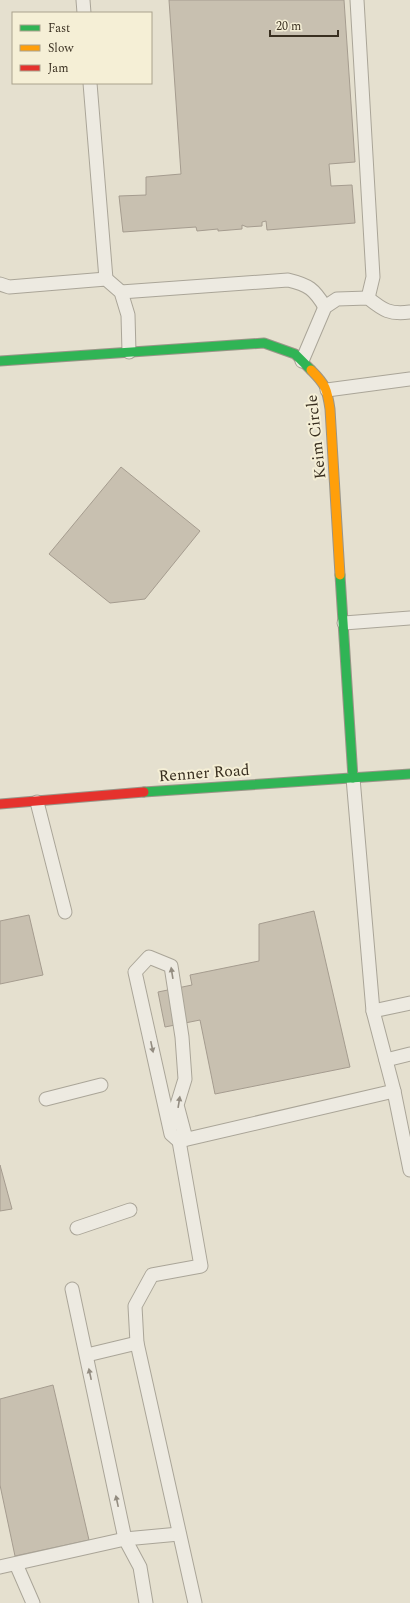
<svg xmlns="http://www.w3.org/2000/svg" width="410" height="1603" viewBox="0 0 410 1603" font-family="Spectral,serif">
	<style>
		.building { fill: #c8c0b0; stroke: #a59c8f }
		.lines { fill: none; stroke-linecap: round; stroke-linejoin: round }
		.lane-casing { stroke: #aaa598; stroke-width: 15 }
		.fast-casing { stroke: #9a9588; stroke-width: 11 }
		.slow-casing { stroke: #9a9588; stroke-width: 11 }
		.jam-casing { stroke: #9a9588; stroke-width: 11 }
		.lane { stroke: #edeae1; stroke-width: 13 }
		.fast { stroke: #30b455; stroke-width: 9 }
		.slow { stroke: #ff9f0a; stroke-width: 9 }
		.jam { stroke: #e5322d; stroke-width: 9 }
		.oneway { fill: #938c80 }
		.labels { text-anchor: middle; stroke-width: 4; stroke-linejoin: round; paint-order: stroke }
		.street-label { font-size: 16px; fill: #392f20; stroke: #f5efd6 }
	</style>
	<rect width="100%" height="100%" fill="#e5e0cf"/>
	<g class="building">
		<polygon points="169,0 344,0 355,162 329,164 331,186 352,185 355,223 267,230 266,221 262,222 262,226 247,227 242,225 242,229 218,231 218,229 197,231 196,227 123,232 119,196 146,195 146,177 181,174"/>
		<polygon points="121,467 200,531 145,599 110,603 49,554"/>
		<polygon points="314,911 350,1067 215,1094 200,1020 165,1027 158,992 192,985 190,975 259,961 259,924"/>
		<polygon points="29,915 43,975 0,984 0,921"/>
		<polygon points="0,1165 12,1209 0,1211"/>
		<polygon points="53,1385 89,1540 15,1556 0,1485 0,1399"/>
	</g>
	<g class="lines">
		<defs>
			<g id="lane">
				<polyline points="83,0 84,13"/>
				<polyline points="357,0 373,277 368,298"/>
				<polyline points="90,83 106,279"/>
				<polyline points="0,284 9,287 106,279 121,292 128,315 129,352"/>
				<path d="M121 292 288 280C309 285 314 289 325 307"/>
				<path d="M302 361 325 307 337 299 368 298C383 310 390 315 410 312"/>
				<polyline points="327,390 410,379"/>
				<polyline points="344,623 410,618"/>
				<polyline points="353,778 373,1011 394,1091 410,1170"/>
				<polyline points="37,802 65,912"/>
				<polyline points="373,1011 410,1003"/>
				<polyline points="386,1060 410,1054"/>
				<polyline points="46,1099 101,1085"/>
				<polyline points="179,1141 171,1134 135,972 149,957 171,966 182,1037 185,1079 177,1105 186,1139"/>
				<polyline points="77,1228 130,1210"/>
				<polyline points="72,1289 125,1539 140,1567 146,1603"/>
				<polyline points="87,1355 137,1343"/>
				<polyline points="16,1564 33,1603"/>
				<polyline points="0,1567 125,1539 179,1534"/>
				<polyline points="195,1603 137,1343 135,1306 152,1275 201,1266 179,1141 394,1091"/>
			</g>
			<g id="fast">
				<polyline points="0,361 264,343 295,354 311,370"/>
				<polyline points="340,575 353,778"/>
				<polyline points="144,792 410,774"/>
			</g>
			<path id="slow" d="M311 370C326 385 327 389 330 409L340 575"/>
			<polyline id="jam" points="0,804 144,792"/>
		</defs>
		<use href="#lane" class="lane-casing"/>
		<use href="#fast" class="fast-casing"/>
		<use href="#slow" class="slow-casing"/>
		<use href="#jam" class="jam-casing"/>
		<use href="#lane" class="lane"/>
		<use href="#fast" class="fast"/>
		<use href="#slow" class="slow"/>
		<use href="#jam" class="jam"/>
	</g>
	<defs><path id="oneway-solid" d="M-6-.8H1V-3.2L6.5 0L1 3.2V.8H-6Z"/></defs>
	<g class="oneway">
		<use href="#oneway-solid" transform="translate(172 973) rotate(-99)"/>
		<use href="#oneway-solid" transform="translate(152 1047) rotate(78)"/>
		<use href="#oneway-solid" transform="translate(179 1102) rotate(-81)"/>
		<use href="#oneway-solid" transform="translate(90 1374) rotate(-102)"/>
		<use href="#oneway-solid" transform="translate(117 1501) rotate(-102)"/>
	</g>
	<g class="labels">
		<g class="street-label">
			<text transform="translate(315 437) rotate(-96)" y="6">Keim Circle</text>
			<text transform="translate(204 772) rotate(-4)" y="6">Renner Road</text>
		</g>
	</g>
	<rect x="12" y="12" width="140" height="72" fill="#f5efd6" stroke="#aaa28d"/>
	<rect x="20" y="25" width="20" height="6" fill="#30b455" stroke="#aaa28d"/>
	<text x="48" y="32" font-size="12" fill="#392f20">Fast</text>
	<rect x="20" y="45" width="20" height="6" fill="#ff9f0a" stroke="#aaa28d"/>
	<text x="48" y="52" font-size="12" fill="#392f20">Slow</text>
	<rect x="20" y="65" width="20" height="6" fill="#e5322d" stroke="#aaa28d"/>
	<text x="48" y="72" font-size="12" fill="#392f20">Jam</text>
	<path d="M270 30v6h68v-6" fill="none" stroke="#392f20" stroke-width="2"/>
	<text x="276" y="30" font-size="12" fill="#392f20" stroke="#f5efd6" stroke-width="3" paint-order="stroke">20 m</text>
</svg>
